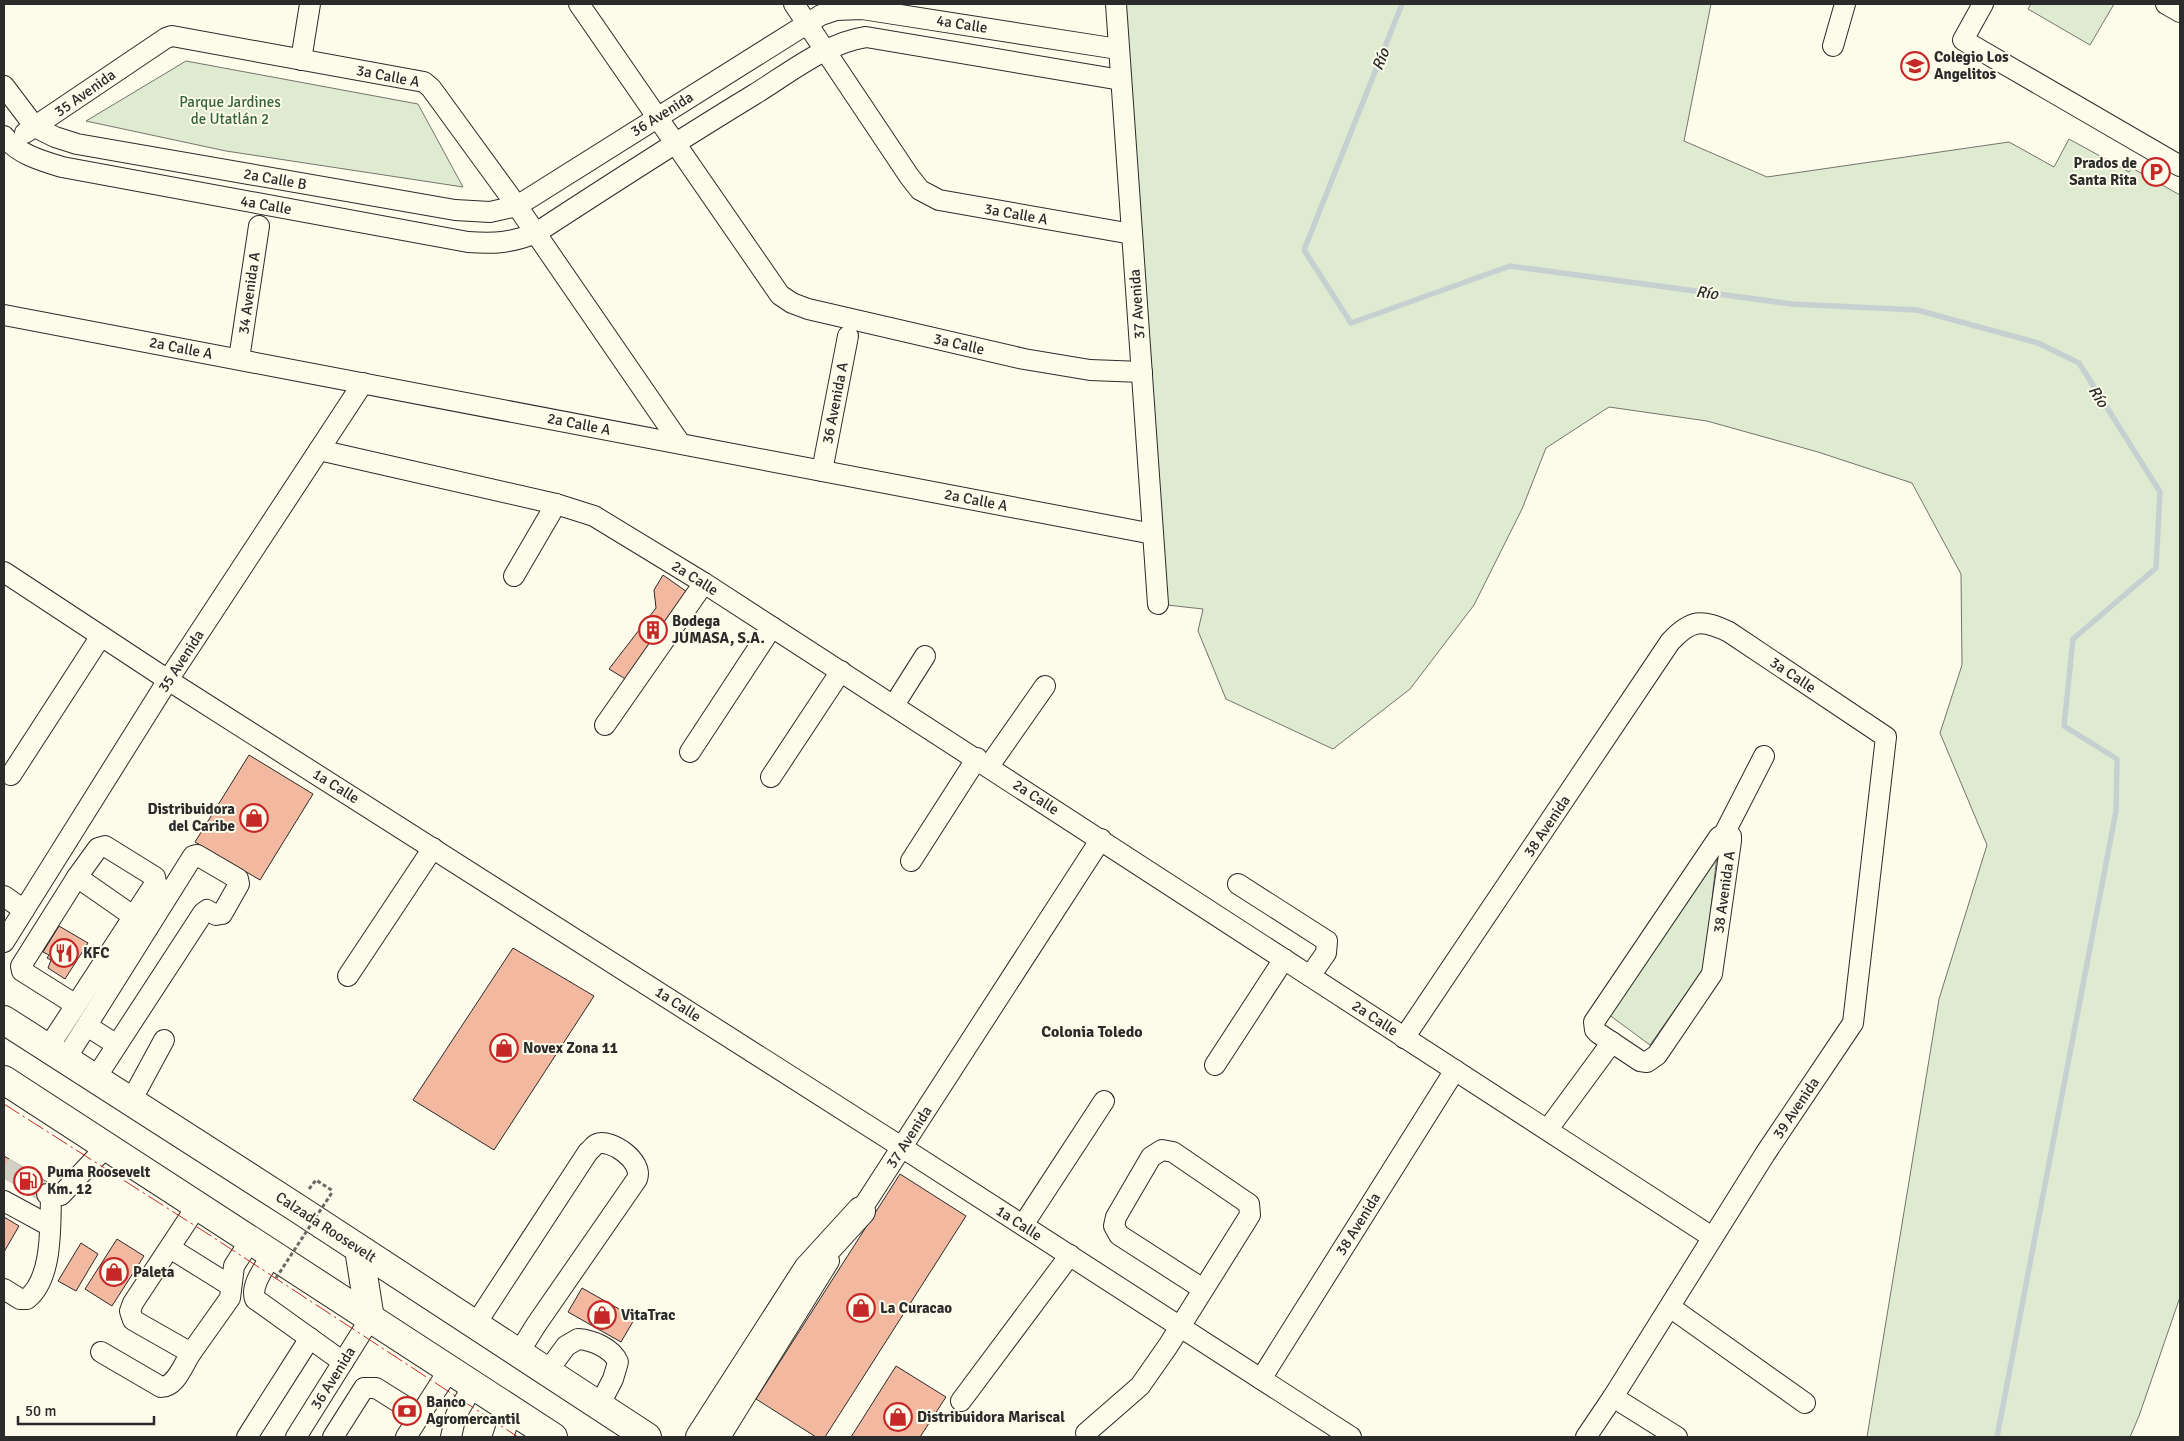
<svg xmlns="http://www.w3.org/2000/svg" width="2184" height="1441" viewBox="0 0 2184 1441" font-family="Signika,sans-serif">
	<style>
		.green { fill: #deebd1; stroke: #74746e }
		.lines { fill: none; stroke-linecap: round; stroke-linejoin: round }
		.stream { stroke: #c7d0d0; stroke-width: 5.5 }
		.building { fill: #f2b8a0; stroke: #2b2b2b }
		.minor-tunnel { stroke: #d3d1c4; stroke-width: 20; stroke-dasharray: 20 10; stroke-linecap: butt }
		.minor-casing { stroke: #2b2b2b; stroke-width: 22 }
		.highway-casing { stroke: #2b2b2b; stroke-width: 30 }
		.path { stroke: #6a6964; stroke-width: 3; stroke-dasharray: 4 2.5; stroke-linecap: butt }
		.minor { stroke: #fdfbea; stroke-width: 20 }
		.highway { stroke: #fdfbea; stroke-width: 28 }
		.path-bridge { stroke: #6a6964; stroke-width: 3; stroke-dasharray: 4 2.5; stroke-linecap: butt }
		.power { stroke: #c62828; stroke-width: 1; stroke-dasharray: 18 4 2.5 4; stroke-linecap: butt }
		.labels { text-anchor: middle; stroke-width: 4; stroke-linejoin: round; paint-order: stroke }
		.street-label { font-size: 15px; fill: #2b2b2b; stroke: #fdfbea }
		.poi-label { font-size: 15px; font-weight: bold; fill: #2b2b2b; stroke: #fdfbea; text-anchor: start }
		.park-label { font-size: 15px; fill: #34623c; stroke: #fdfbea }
		.water-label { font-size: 16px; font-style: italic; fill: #2b2b2b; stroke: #fdfbea }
		.neighbourhood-label { font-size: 16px; font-weight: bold; fill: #2b2b2b; stroke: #fdfbea }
	</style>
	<rect width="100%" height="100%" fill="#fdfbea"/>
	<g class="green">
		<polygon points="1116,4 1711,4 1684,141 1767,177 2009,142 2054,167 2069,139 2129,172 2132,168 2180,195 2180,1297 2139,1416 2130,1437 1867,1437 1939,999 1987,845 1940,733 1962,665 1961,574 1912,483 1818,452 1707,421 1609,407 1546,448 1522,509 1474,605 1410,689 1333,749 1226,699 1198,631 1203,609 1158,604"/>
		<polygon points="2031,4 2114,4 2090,45 2028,9"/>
		<polygon points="186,61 418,104 463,187 226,151 86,121"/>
		<polygon points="1717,855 1704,968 1650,1045 1608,1014"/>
	</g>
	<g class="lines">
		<polyline class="stream" points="1402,4 1304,250 1351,323 1510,266 1792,304 1917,310 2038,343 2079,363 2160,492 2156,568 2073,639 2064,726 2117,759 2116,811 1997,1437"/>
	</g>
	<g class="building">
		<polygon points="663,575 690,594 632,683 609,669 656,608 654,590"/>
		<polygon points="249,755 313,794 260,880 195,842"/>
		<polygon points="59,926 88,943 65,979 48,968 51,960 47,958 49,955 43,952"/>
		<polygon points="513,948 594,996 494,1150 413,1100"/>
		<polygon points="4,1156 52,1185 43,1200 4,1176"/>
		<polygon points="900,1174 966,1216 825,1437 816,1437 756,1399"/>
		<polygon points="4,1217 19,1226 4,1252"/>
		<polygon points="117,1239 144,1256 112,1306 85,1289"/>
		<polygon points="81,1243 98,1254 76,1291 58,1281"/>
		<polygon points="582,1288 635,1318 621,1342 568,1312"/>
		<polygon points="896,1366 946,1397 920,1437 851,1437"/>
	</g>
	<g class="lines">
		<polyline class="minor-tunnel" points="4,1167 47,1194"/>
		<defs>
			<g id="minor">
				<polyline points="579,4 780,295 792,303 808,309 1024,359 1090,370 1142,372"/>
				<polyline points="794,4 909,176 920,190 939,200 1132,234"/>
				<polyline points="1116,4 1158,604"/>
				<polyline points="1983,4 1963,40 2180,166"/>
				<polyline points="2166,4 2180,12"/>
				<polyline points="1833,46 1845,4"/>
				<polyline points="301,60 310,4"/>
				<polyline points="4,86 35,127 55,137 77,144 455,210 490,212 517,206 821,15 836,10 862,9 1118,49"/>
				<polyline points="25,133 166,38 172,36 424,82 431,88 517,206 680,443"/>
				<path d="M4 136C17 154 42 161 62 167L468 242C494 244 511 243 536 233 608 186 681 139 755 94 789 73 826 43 866 37L1121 80"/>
				<polyline points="4,315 1153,534"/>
				<polyline points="239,359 259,226"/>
				<polyline points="319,450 556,504 594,516 704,583 1712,1237"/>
				<polyline points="822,471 848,336"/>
				<polyline points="4,572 168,680 903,1148 1351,1437"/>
				<polyline points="514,576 556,504"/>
				<polyline points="894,705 925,656"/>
				<polyline points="605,725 704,583"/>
				<polyline points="690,752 772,627"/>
				<polyline points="989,766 1045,686"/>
				<polyline points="11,775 101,636"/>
				<polyline points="771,777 841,671"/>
				<polyline points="1724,834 1731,836 1731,841 1712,974 1657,1055 1647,1062 1640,1061 1598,1033 1595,1030 1594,1022 1719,837 1724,834 1764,756"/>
				<polyline points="911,861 977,758"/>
				<polyline points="77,877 133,916"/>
				<polyline points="1238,884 1327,941 1326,953 1310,976"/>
				<polyline points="4,896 24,910"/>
				<polyline points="4,942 168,680 363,383"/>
				<polyline points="348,976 433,848"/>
				<path d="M1404 1038 1670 642C1691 619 1702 619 1729 632L1886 737 1853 1023 1765 1154 1613 1397 1586 1437"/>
				<polyline points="48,1048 156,882 155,877 105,846 98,848 77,877 21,966 22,971 76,1005"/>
				<polyline points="65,1060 193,856 197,855 238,879 239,884 222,914 216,915 207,910 203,913 117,1045 87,1026"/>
				<polyline points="1215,1065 1284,959"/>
				<polyline points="95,1079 117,1045"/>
				<polyline points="131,1101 164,1040"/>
				<polyline points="1548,1129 1612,1042"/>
				<polyline points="47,1194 51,1196 61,1195 106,1147"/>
				<polyline points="4,1201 50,1226"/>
				<polyline points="197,1206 133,1303 130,1311 133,1320 191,1353 230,1298 234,1266 250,1241"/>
				<polyline points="854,1221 1101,839"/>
				<polyline points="1023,1225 1104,1101"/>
				<polyline points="170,1248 231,1286"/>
				<path d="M272 1255C265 1267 250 1285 255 1299L343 1362"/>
				<path d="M4 1289 20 1299H27C53 1278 50 1227 51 1196"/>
				<polyline points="1670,1307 1805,1403"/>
				<path d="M475 1325 588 1152C591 1150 594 1145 597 1144 610 1138 644 1161 637 1179L536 1325 518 1354"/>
				<path d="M101 1352 161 1387C176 1387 183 1365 191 1353"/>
				<path d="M547 1372 566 1346 578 1339C592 1340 612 1348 618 1362L613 1379 599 1406"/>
				<polyline points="1261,1379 1455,1070"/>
				<polyline points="1613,1397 1677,1437"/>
				<polyline points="961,1401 1070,1255"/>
				<polyline points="1086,1433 1140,1386 1168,1346 1250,1215 1249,1204 1173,1152 1162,1150 1151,1157 1116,1217 1114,1226 1119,1235 1203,1289"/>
				<polyline points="247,1437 310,1338"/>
				<polyline points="296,1437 370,1319"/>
				<polyline points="333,1437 364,1388 376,1388 419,1415"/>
				<polyline points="406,1437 449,1370"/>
				<polyline points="451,1437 456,1415 473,1386"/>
				<polyline points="503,1437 512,1411"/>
				<polyline points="720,1437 829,1261"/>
			</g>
			<g id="highway">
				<polyline points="4,1020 297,1208 647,1437"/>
				<polyline points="4,1080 553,1437"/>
				<polyline points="359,1249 370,1319"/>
				<polyline points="700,1437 808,1269 861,1211"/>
			</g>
		</defs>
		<use href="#minor" class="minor-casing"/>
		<use href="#highway" class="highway-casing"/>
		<polyline class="path" points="309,1189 316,1180 333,1191"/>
		<use href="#minor" class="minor"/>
		<use href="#highway" class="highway"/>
		<polyline class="path-bridge" points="276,1278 333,1191"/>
		<polyline class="power" points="4,1104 208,1234 518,1437"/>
	</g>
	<defs>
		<symbol id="school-ring" viewBox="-11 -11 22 22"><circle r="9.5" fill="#fdfbea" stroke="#c62828" stroke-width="1.5"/><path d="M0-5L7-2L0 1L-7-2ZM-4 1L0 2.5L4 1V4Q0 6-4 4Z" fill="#c62828"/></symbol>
		<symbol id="parking-ring" viewBox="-11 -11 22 22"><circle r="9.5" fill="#fdfbea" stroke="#c62828" stroke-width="1.5"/><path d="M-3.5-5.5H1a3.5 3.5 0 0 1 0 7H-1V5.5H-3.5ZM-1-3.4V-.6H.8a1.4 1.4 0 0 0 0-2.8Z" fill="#c62828"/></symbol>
		<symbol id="building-ring" viewBox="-11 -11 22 22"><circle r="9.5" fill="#fdfbea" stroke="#c62828" stroke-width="1.5"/><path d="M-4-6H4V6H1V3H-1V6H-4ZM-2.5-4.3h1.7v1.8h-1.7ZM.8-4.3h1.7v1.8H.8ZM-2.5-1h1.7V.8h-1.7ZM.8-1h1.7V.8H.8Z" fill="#c62828"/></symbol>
		<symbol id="shop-ring" viewBox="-11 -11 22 22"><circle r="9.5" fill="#fdfbea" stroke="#c62828" stroke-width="1.5"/><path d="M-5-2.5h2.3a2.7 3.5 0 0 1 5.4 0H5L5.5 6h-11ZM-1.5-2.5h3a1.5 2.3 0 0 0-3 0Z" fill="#c62828"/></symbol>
		<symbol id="restaurant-ring" viewBox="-11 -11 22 22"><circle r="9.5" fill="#fdfbea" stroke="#c62828" stroke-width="1.5"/><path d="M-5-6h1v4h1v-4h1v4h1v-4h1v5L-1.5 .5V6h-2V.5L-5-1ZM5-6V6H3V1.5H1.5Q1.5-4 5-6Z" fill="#c62828"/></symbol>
		<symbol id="fuel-ring" viewBox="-11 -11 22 22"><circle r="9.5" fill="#fdfbea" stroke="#c62828" stroke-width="1.5"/><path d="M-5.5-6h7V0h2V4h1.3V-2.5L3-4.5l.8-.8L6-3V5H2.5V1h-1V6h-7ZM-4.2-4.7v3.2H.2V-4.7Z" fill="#c62828"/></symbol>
		<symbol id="bank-ring" viewBox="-11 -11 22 22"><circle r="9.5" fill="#fdfbea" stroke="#c62828" stroke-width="1.5"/><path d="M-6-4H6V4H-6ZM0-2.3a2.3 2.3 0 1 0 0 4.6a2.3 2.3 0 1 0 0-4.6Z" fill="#c62828"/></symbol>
	</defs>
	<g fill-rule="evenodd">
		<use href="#school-ring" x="1899" y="50" width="32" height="32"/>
		<use href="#parking-ring" x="2140" y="156" width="32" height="32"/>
		<use href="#building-ring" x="637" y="614" width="32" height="32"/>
		<use href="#shop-ring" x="238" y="802" width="32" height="32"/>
		<use href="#restaurant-ring" x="48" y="937" width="32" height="32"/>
		<use href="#shop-ring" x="488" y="1032" width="32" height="32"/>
		<use href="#fuel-ring" x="12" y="1165" width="32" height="32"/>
		<use href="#shop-ring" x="98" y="1256" width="32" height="32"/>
		<use href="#shop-ring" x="845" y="1292" width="32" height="32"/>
		<use href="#shop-ring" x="586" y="1299" width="32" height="32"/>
		<use href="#bank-ring" x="391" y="1395" width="32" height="32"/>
		<use href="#shop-ring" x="882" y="1401" width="32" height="32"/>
	</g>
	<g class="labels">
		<g class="street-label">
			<text transform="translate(962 24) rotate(9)" y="5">4a Calle</text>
			<text transform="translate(388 76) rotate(11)" y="5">3a Calle A</text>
			<text transform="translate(85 93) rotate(-35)" y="5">35 Avenida</text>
			<text transform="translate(662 114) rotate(-32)" y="5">36 Avenida</text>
			<text transform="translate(275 179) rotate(10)" y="5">2a Calle B</text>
			<text transform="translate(266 205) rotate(10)" y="5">4a Calle</text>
			<text transform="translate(1016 214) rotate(10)" y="5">3a Calle A</text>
			<text transform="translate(249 293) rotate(-82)" y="5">34 Avenida A</text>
			<text transform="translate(1137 304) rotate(-94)" y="5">37 Avenida</text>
			<text transform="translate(959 344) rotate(13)" y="5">3a Calle</text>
			<text transform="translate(181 348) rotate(11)" y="5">2a Calle A</text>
			<text transform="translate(835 403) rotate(-79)" y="5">36 Avenida A</text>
			<text transform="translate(579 424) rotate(11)" y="5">2a Calle A</text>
			<text transform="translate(976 500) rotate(11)" y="5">2a Calle A</text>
			<text transform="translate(695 578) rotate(32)" y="5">2a Calle</text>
			<text transform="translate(181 661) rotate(-57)" y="5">35 Avenida</text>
			<text transform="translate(1793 675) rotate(34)" y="5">3a Calle</text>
			<text transform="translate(336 786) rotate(32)" y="5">1a Calle</text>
			<text transform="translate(1036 797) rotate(33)" y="5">2a Calle</text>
			<text transform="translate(1547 826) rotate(-56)" y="5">38 Avenida</text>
			<text transform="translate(1724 892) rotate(-82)" y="5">38 Avenida A</text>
			<text transform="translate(678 1004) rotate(33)" y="5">1a Calle</text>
			<text transform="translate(1375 1018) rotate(33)" y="5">2a Calle</text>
			<text transform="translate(1796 1108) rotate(-56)" y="5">39 Avenida</text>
			<text transform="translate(909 1137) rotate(-57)" y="5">37 Avenida</text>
			<text transform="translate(1019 1223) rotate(33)" y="5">1a Calle</text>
			<text transform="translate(1358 1224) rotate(-58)" y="5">38 Avenida</text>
			<text transform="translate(326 1227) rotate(33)" y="5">Calzada Roosevelt</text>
			<text transform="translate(333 1378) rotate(-58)" y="5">36 Avenida</text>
		</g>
		<g class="poi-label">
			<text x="1934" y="62">Colegio Los<tspan x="1934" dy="17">Angelitos</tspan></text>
			<text x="2137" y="168" text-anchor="end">Prados de<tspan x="2137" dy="17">Santa Rita</tspan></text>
			<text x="672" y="626">Bodega<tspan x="672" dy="17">JUMASA, S.A.</tspan></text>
			<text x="235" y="814" text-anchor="end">Distribuidora<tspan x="235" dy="17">del Caribe</tspan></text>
			<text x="83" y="958">KFC</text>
			<text x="523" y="1053">Novex Zona 11</text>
			<text x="47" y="1177">Puma Roosevelt<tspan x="47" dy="17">Km. 12</tspan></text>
			<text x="133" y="1277">Paleta</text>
			<text x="880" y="1313">La Curacao</text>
			<text x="621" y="1320">VitaTrac</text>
			<text x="426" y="1407">Banco<tspan x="426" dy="17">Agromercantil</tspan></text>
			<text x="917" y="1422">Distribuidora Mariscal</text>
		</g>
		<g class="park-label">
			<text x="230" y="107">Parque Jardines<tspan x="230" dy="17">de Utatlán 2</tspan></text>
		</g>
		<g class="water-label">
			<text transform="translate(1380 59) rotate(-68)" y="6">Río</text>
			<text transform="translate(1707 292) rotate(8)" y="6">Río</text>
			<text transform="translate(2099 396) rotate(58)" y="6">Río</text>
		</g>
		<g class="neighbourhood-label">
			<text x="1092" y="1037">Colonia Toledo</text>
		</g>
	</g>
	<rect width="2184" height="1441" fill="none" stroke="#2b2b2b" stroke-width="10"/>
	<path d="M18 1416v8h136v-8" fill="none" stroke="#2b2b2b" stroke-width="2.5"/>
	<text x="25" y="1416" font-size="15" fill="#2b2b2b" stroke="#fdfbea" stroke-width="4" paint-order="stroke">50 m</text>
</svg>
